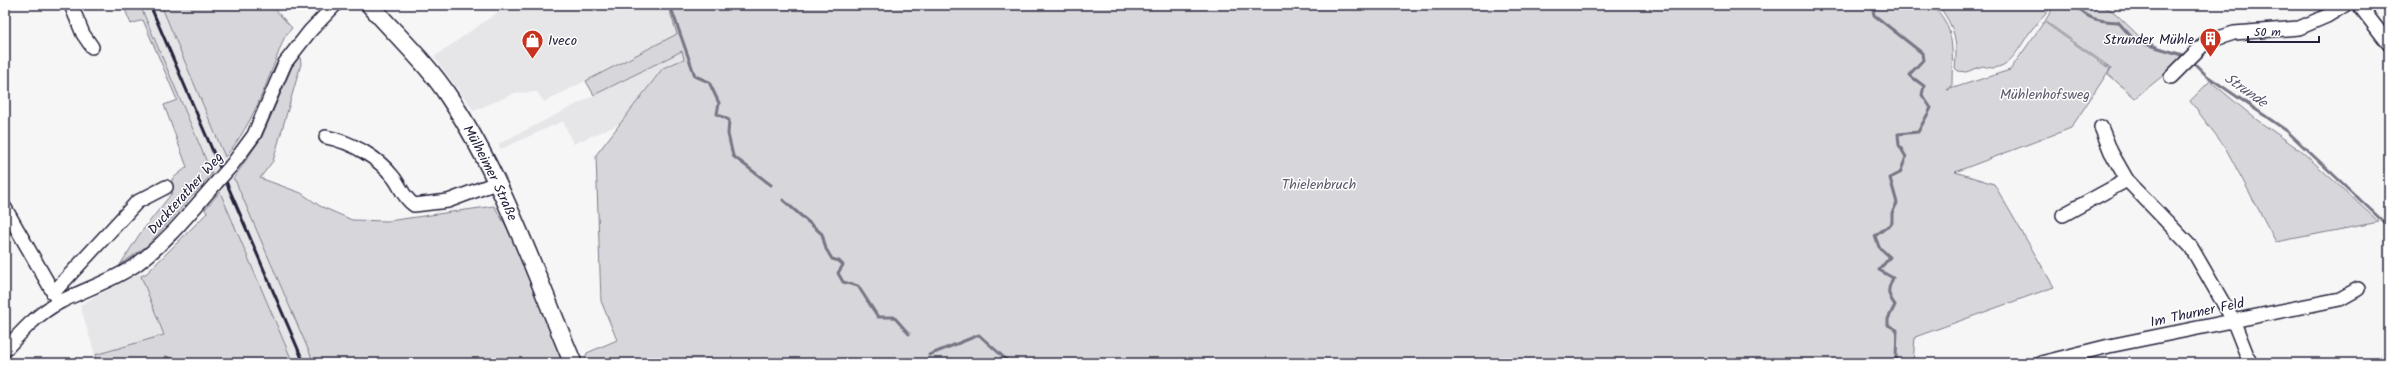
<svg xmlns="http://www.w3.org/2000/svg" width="2394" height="368" viewBox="0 0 2394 368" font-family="Kalam,sans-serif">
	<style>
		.built { fill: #e6e6e9 }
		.green { fill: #d7d7db; stroke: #7c7c8b }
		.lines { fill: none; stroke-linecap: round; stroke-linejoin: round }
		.stream { stroke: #767685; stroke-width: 3 }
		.minor-casing { stroke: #22223b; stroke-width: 16 }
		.major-casing { stroke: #22223b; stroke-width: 20 }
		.minor { stroke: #fff; stroke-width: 13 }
		.major { stroke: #fff; stroke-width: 17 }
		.rail { stroke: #22223b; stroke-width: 3 }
		.minor-bridge-casing { stroke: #22223b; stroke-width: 16; stroke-linecap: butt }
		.minor-bridge { stroke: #fff; stroke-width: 13 }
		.labels { text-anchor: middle; stroke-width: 3; stroke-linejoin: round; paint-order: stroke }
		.poi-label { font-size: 14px; fill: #22223b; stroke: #fff; text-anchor: end }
		.park-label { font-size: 14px; fill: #58586b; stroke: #fff }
		.street-label { font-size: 14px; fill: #22223b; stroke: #fff }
		.water-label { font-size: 15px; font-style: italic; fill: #5a5a6d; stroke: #fff }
	</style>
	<rect width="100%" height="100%" fill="#f6f6f7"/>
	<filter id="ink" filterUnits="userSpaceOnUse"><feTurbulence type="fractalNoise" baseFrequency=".025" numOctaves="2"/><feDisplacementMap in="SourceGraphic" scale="8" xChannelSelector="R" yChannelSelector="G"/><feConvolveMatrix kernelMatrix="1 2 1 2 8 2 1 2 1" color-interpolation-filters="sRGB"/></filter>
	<g filter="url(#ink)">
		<g class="built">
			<polygon points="140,5 161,5 225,157 224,160 233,179 235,180 314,363 293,363"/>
			<polygon points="508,5 668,5 677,34 544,102 537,92 515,93 474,111 434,57"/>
			<polygon points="682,51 684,59 663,68 620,124 573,144 563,121 501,149 498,144"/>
			<polygon points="140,273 164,335 95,355 80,305"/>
		</g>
		<g class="green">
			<polygon points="123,5 140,5 212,174 148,245 120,265 139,235 172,193 172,179 187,167 164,105 177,100 143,20 131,24"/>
			<path d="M161 5H271L292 28 285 36C268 78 255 122 225 157Z"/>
			<path d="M668 5H1931C1957 25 1952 56 1952 86L1947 90 2010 70 2044 22 2110 69 2071 128 1955 172 1994 184 2054 287 1915 337 1913 363H584L587 353 617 340 601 301 596 155 663 68 684 59 682 51 594 95 586 81 677 34Z"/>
			<path d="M1938 5H2052C2047 14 2039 21 2032 29 2020 45 2008 76 1983 66L1966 72 1958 71 1955 68C1958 41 1955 27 1938 5Z"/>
			<polygon points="2055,5 2102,5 2115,13 2143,40 2185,58 2135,98 2108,74 2111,68 2045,21"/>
			<polygon points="300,56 301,64 273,161 260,178 301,193 320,206 352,220 388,221 494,206 520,249 568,363 314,363 235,180 233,179 262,137 292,67"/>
			<polygon points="2210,81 2257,120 2300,150 2379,222 2276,242 2225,147 2190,101"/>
			<polygon points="220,192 293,363 97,363 95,355 164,335 141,276 147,273 207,213 205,209"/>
		</g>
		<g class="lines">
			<g class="stream">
				<polyline points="670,5 695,76 709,82 719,103 717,114 729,120 728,134 733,156 771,185"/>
				<path d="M1872 5 1874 15 1922 53 1923 60 1909 75 1924 86 1922 95 1931 108 1918 132 1898 134 1899 145 1906 157 1900 173 1890 178 1897 203 1892 213V223L1875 236 1879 247 1890 257 1879 270 1893 278C1887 290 1887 294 1895 305L1888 319V325L1897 330 1896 357 1898 363"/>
				<path d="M2075 5C2088 20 2099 21 2118 22L2135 41 2186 56"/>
				<polyline points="2192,61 2207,76 2287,131 2389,227"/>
				<polyline points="783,200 822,234 826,249 832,259 839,261 843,265 838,273 843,282 858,286 878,317 894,317 909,334"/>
				<polyline points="929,355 979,335 1010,363"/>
				<polyline points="166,357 181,363"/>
			</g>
			<defs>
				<g id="minor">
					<polyline points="71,5 83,34 92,47"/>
					<polyline points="2359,5 2389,44"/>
					<polyline points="2171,77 2206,42 2234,33 2299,28 2327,16 2345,5"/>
					<polyline points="2101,127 2111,152 2127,180 2191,247 2233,320 2250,363"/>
					<path d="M326 137C351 142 378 157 394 178 402 189 403 197 414 205L448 201 496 183"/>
					<polyline points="231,166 254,135 285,63 310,31 335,5"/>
					<polyline points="5,208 57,299"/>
					<polyline points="2063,215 2127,180"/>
					<polyline points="53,293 137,202 166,187"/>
					<path d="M5 350C21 332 38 313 60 302 85 289 113 281 137 264 167 242 191 211 216 183"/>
					<polyline points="2041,363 2109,346 2340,299 2358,289"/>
				</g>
				<g id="major">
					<path id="s1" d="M370 5C396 35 427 63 449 97 503 178 535 274 573 363"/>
				</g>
			</defs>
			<use href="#minor" class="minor-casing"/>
			<use href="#major" class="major-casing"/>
			<use href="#minor" class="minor"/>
			<use href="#major" class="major"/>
			<polyline class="rail" points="150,5 304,363"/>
			<defs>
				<polyline id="minor-bridge" points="216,183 231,166"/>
			</defs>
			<use href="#minor-bridge" class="minor-bridge-casing"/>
			<use href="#minor-bridge" class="minor-bridge"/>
		</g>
	</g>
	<defs>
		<symbol id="building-pin" viewBox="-11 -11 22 30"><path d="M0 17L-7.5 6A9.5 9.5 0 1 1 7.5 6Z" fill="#c8321e" stroke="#fff"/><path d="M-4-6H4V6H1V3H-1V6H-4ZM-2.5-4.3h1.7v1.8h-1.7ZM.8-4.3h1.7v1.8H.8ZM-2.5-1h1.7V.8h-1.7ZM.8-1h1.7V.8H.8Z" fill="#fff"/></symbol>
		<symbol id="shop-pin" viewBox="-11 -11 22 30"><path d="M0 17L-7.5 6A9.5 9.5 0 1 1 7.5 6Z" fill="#c8321e" stroke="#fff"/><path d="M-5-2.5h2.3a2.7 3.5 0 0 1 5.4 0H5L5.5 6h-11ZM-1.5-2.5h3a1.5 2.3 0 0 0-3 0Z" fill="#fff"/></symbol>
	</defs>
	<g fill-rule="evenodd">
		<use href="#building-pin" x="2198" y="26" width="25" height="34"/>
		<use href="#shop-pin" x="520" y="28" width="25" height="34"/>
	</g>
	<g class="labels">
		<g class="poi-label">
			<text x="2194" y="44">Strunder Mühle</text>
			<text x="548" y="45" text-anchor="start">Iveco</text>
		</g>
		<g class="park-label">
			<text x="2045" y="99">Mühlenhofsweg</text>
			<text x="1319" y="189">Thielenbruch</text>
		</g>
		<g class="street-label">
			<text dy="5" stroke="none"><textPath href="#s1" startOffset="208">Mülheimer Straße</textPath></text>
			<text transform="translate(185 193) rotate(-48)" y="5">Duckterather Weg</text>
			<text transform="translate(2197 312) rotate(-12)" y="5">Im Thurner Feld</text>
		</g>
		<g class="water-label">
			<text transform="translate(2246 90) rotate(35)" y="5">Strunde</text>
		</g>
	</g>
	<rect width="2394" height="368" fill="none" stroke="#fff" stroke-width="20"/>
	<rect x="10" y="10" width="2374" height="348" fill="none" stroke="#22223b" stroke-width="1.5" filter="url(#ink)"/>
	<path d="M2248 36v6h71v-6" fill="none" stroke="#22223b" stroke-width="2"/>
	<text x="2254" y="36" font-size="12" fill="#22223b" stroke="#ffffff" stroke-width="3" paint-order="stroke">50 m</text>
</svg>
